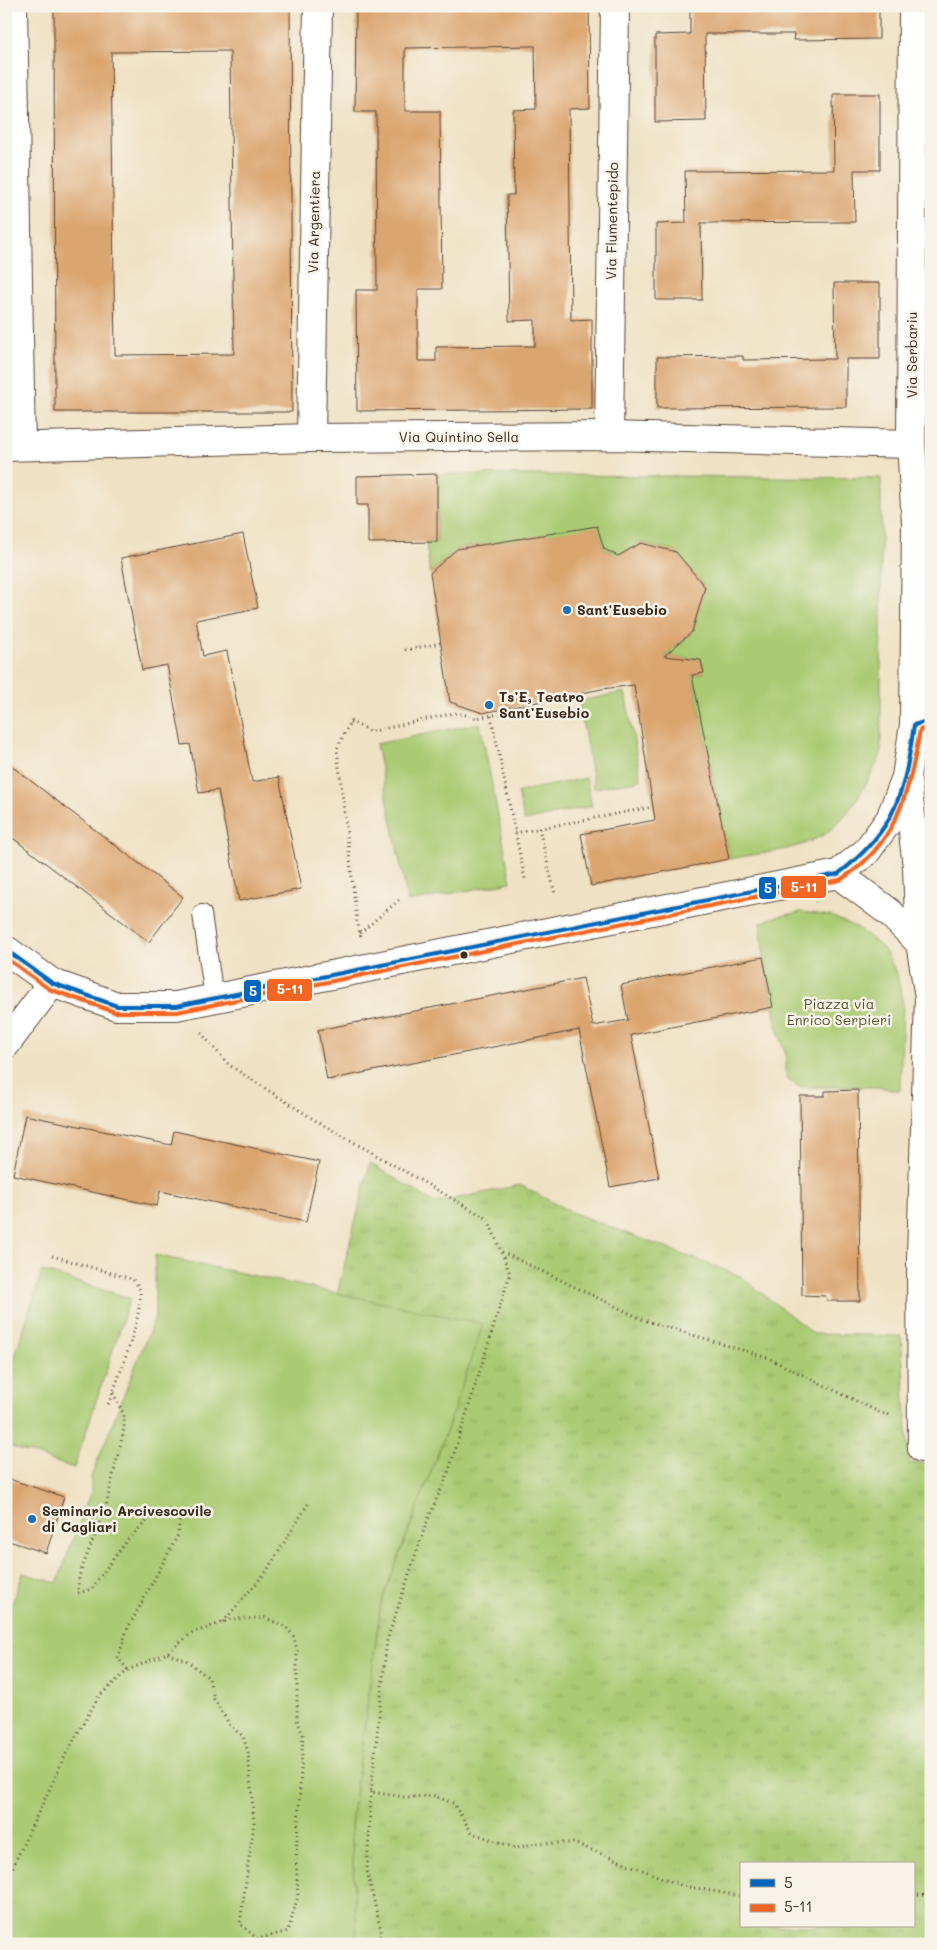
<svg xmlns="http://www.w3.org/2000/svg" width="937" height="1950" viewBox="0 0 937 1950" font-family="Mali,sans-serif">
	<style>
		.grass { fill: url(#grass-tufts); stroke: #727a48; fill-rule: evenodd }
		.green { fill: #aacb73; stroke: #727a48 }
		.building { fill: #dba56f; fill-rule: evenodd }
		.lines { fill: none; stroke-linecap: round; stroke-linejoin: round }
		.service-casing { stroke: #564537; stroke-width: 20 }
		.minor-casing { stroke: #564537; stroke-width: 30 }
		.path { stroke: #564537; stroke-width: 3; stroke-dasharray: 1 4; stroke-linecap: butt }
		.service { stroke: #fff; stroke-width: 18 }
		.minor { stroke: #fff; stroke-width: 28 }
		.bus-1-casing { stroke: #f7f3e8; stroke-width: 8 }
		.bus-2-casing { stroke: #f7f3e8; stroke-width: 8 }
		.bus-1 { stroke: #0065bd; stroke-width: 4 }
		.bus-2 { stroke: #f26522; stroke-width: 4 }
		.poi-dot { fill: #1f6fb2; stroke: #f7f3e8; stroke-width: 2 }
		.bus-dot { fill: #3b2a1e; stroke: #f7f3e8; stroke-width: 2 }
		.labels { text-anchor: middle; stroke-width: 5; stroke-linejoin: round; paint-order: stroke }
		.street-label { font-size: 14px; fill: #3b2a1e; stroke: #f7f3e8 }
		.poi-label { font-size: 14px; font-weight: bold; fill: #3b2a1e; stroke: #f7f3e8; text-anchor: start }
		.park-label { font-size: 14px; fill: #575233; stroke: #f7f3e8 }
		.line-badge { stroke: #f7f3e8; stroke-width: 2 }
		.badge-label { font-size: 14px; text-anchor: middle; font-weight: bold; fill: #fff }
	</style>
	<defs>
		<pattern id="grass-tufts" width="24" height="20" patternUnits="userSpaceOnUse" patternTransform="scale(1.25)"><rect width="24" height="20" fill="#aacb73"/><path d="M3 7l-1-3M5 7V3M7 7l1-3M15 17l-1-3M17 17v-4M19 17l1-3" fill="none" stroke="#93ae63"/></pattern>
	</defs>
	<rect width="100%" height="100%" fill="#f7f3e8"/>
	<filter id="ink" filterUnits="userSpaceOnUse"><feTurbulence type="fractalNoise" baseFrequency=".02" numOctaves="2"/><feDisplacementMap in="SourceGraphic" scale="10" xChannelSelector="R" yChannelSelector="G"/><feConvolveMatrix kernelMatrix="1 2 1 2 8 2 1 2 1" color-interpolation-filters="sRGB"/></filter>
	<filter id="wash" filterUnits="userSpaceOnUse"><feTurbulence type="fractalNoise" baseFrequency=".0096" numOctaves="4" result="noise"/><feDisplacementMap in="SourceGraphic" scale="20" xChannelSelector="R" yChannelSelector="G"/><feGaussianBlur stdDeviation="1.12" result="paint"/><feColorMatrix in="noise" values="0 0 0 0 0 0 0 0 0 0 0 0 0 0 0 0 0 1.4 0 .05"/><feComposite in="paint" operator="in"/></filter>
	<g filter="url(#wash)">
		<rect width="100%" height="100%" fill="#efe1c3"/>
		<path class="grass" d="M370 1163 435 1203 520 1185 571 1212 740 1276 814 1334 901 1336 909 1463H931V1944H357L351 1825 381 1603 448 1427 337 1294ZM741 1864H913V1926H741Z"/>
		<g class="green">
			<path d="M437 474 881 478V754C869 780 849 819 823 835 796 851 760 853 729 859L692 675 704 673 701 660 664 656 692 632 705 587 676 552 641 543 618 556 604 549 597 527 457 549 430 573 426 542H437Z"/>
			<polygon points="625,692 641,780 594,788 579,701"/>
			<polygon points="480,723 511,882 408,902 376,744"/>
			<polygon points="586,778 592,806 524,821 518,792"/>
			<polygon points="801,912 831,916 859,929 883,948 897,974 903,1005 900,1091 877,1087 799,1087 786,1078 786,1055 777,1028 764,957 760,924 771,918"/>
			<polygon points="155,1255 483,1324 448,1427 381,1603 351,1825 357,1944 6,1944 6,1620 23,1573 57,1583 91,1491 91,1477 155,1317"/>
			<polygon points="42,1271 130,1298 74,1468 6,1445 6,1384"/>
		</g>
		<g id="blocks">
			<g class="building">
				<path d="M54 6H290L292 412H55ZM230 51 234 354 115 355 111 52Z"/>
				<path d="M356 6H589L590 108 569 109 571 320 592 319V409L357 411 356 290H377L376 112H355ZM535 46 536 109 513 110 514 195H507L509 321 535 320V346L436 347V361H418V289H442L440 111H405V48Z"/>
				<polygon points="690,6 879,6 879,39 793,40 794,34 705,34 706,121 655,122 655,35 690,34"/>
				<polygon points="833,94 880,94 880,170 854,170 855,222 701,223 702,300 656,300 656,224 686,223 685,171 834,170"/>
				<polygon points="834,283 880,283 880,359 846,359 846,407 657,408 657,357 743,356 743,360 835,359"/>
				<polygon points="437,474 437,542 368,543 368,505 357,505 357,476"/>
				<polygon points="597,526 604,549 618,556 641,543 676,552 705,587 692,632 664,656 701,660 704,673 692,675 729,859 591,886 581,834 655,820 634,685 602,689 483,713 450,702 430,573 457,549"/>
				<polygon points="243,534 258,608 196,620 203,656 227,651 252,782 279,777 301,889 239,901 218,790 199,793 190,744 182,745 167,665 142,670 121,558"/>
				<polygon points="6,762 183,897 149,942 6,833"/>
				<polygon points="763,957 773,1007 631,1035 659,1178 610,1187 579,1030 327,1080 318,1030 583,978 593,1026 628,1020 621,985"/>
				<polygon points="858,1090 860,1301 827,1301 826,1296 802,1295 800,1096 825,1096 825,1091"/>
				<polygon points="25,1115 171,1145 174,1131 319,1162 306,1222 160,1191 157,1206 13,1175"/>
				<polygon points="6,1478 64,1497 46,1553 6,1540"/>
			</g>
		</g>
	</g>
	<g filter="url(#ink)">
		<use href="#blocks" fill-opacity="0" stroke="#564537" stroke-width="1"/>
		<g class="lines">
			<defs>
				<polyline id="service" points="202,914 214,998"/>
				<g id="minor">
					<polyline points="13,6 21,446"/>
					<polyline points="609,436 615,6"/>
					<polyline points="311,438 318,6"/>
					<polyline points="6,447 311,438 609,436 911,444"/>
					<polyline points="907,781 917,867 920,943 929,997 921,1257 922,1448"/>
					<polyline points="838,874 889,912 920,943"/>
					<polyline points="6,950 52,983 117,1006 176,1006 838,874 866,852 890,819 906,777 914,725 916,523 911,444 913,6"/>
					<polyline points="6,1044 52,983"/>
				</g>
			</defs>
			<use href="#service" class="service-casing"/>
			<use href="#minor" class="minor-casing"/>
			<g class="path">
				<polyline points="405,650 441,643"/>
				<polyline points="491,716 525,879"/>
				<polyline points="351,720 337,749 357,921 361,937"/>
				<polyline points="350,722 365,728 369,732 454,713 472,716 476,718 499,714"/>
				<polyline points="539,828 555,894"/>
				<polyline points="515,833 653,807"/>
				<polyline points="360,933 399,900"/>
				<polyline points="201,1033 229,1065 313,1119 488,1219 510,1274 448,1473 426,1524 387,1640 371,1792 404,1797 434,1796 453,1803 472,1833 516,1848 536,1843 574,1843 683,1886 741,1896"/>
				<polyline points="502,1252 644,1320 768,1358 881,1413 891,1415"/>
				<path d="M52 1256 132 1279C134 1281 138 1285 139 1288 147 1306 116 1384 108 1405"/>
				<polyline points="113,1393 124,1415 124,1429 106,1506 79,1576 78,1593 91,1589 128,1539 150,1518 166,1509 180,1516 178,1535 127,1630 118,1658 128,1670"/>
				<polyline points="223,1622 266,1572 308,1504"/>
				<polyline points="371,1792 367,1871 381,1931 379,1944"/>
				<polyline points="6,1886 14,1864 66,1754 99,1696 128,1670 167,1653 192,1633 232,1619 265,1618 286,1627 294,1637 297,1651 297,1720 303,1735 296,1858 298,1896 288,1931 258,1939 240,1924 254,1822 248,1752 243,1736 231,1727 214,1699 209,1678 187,1661 167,1653"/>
				<polyline points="913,1895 931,1895"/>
			</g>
			<use href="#service" class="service"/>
			<use href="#minor" class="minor"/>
			<defs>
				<path id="bus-1" d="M6 950 52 983 117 1006H176L838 874C896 830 904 794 914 725L931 720"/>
				<path id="bus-2" d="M6 958 49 989 115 1012H177L840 880C896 846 910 791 920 730L931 727"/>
			</defs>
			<use href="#bus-1" class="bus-1-casing"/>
			<use href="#bus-2" class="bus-2-casing"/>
			<use href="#bus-1" class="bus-1"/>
			<use href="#bus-2" class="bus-2"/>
		</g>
	</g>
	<g class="poi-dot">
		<circle cx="567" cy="610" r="5"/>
		<circle cx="489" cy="705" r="5"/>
		<circle cx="32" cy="1519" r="5"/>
	</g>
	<circle class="bus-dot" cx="464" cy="955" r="4.5"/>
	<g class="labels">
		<g class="street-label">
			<text transform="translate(612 221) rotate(-89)" y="5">Via Flumentepido</text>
			<text transform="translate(314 222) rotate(-89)" y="5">Via Argentiera</text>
			<text transform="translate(912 355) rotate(-90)" y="5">Via Serbariu</text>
			<text x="459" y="442">Via Quintino Sella</text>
		</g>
		<g class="poi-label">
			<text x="577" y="615">Sant'Eusebio</text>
			<text x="499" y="702">Ts’E, Teatro<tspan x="499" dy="16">Sant’Eusebio</tspan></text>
			<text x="42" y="1516">Seminario Arcivescovile<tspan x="42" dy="16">di Cagliari</tspan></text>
		</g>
		<g class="park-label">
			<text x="839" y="1009">Piazza via<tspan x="839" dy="16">Enrico Serpieri</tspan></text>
		</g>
	</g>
	<g class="line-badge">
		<rect x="780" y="875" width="47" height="24" rx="5" fill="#f26522"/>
		<rect x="758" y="876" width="19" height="24" rx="5" fill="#0065bd"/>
		<rect x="266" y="978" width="47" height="24" rx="5" fill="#f26522"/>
		<rect x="243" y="979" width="19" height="24" rx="5" fill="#0065bd"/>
	</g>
	<g class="badge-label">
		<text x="804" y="892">5-11</text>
		<text x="768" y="893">5</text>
		<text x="290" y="994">5-11</text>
		<text x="253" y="996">5</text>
	</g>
	<rect width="937" height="1950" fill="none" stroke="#f7f3e8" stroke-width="25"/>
	<rect x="740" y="1862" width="175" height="65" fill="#f7f3e8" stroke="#aca397"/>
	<rect x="750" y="1879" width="25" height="8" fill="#0065bd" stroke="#aca397"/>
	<text x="784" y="1888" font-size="15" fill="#3b2a1e">5</text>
	<rect x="750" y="1904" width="25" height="8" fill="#f26522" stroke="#aca397"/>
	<text x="784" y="1912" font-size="15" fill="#3b2a1e">5-11</text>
</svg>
